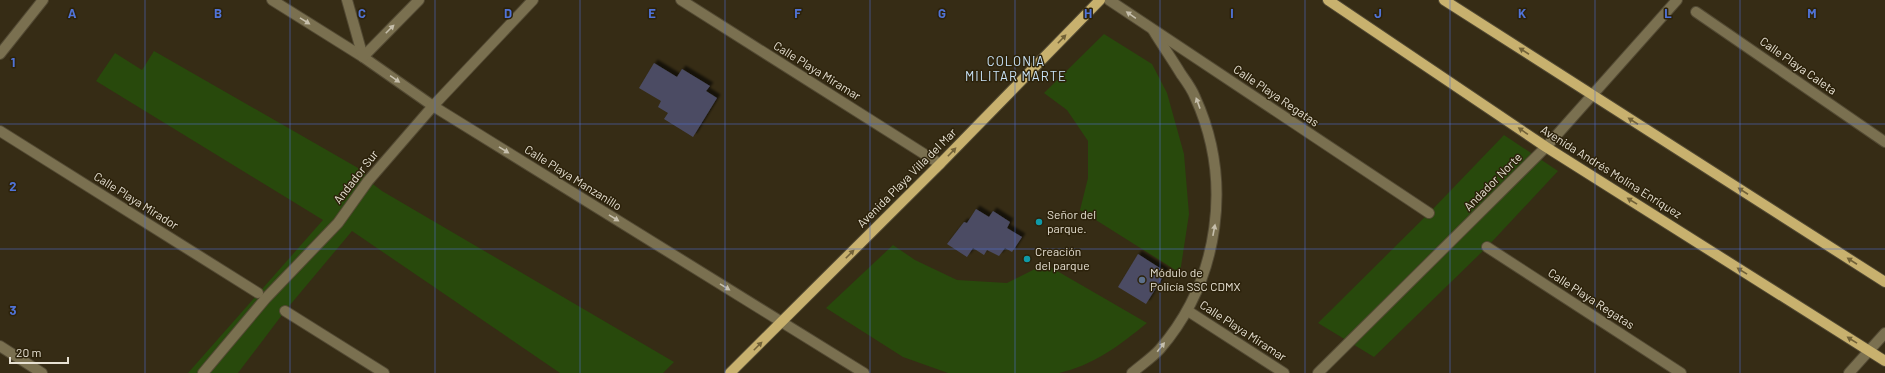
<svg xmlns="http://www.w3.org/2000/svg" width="1885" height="373" viewBox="0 0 1885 373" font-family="Barlow,sans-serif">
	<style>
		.green { fill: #28490c }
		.building { fill: #4b4c64; filter: url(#shadow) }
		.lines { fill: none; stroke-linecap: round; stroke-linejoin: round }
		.minor-casing { stroke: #524933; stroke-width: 12 }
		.major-casing { stroke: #524933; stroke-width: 12 }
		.minor { stroke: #7a7050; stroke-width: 10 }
		.major { stroke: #c8b16e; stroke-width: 10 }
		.oneway { fill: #c6bfac }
		.oneway2 { fill: #726238 }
		.grid { fill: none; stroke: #5073d7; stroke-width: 1; stroke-opacity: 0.55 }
		.culture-dot { fill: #0f9aa8; stroke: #2c220b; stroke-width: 1.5 }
		.service-dot { fill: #5c6f8a; stroke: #2c220b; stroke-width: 1.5 }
		.labels { text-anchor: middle; stroke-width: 3; stroke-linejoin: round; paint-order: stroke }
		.street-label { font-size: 12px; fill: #e7e1d3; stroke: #2c220b }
		.poi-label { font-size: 12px; fill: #e7e1d3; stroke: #2c220b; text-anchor: start }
		.neighbourhood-label { font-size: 13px; letter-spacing: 1px; fill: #cae4f9; stroke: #2c220b }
		.grid-label { font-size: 13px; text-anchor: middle; font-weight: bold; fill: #5073d7; stroke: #2c220b; stroke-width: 3; stroke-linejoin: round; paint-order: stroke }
	</style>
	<defs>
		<filter id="shadow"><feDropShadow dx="3.5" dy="-3.5" stdDeviation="1" flood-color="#0009"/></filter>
	</defs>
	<rect width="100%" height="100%" fill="#362c15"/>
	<g class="green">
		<polygon points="1104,34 1152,64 1167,93 1184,154 1189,214 1180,273 1080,210 1088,178 1088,141 1067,110 1044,93"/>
		<polygon points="154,51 365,172 365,178 382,191 674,362 663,373 560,373 352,231 285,311 238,373 188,373 323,220 96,81 115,53 142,70"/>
		<polygon points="1504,135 1558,171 1487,247 1374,357 1318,323 1429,213"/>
		<path d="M893 245 915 260 957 280 1007 283 1045 264 1147 323C1120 345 1094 365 1059 373H948L903 357 826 308Z"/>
	</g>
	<g class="building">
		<polygon points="654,63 677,77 682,69 710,86 706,91 717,98 693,137 664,119 668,113 658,107 661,101 639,88"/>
		<polygon points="976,209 989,217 993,211 1010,222 1007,228 1022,237 1012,252 1005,248 999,256 987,250 984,255 973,248 967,257 947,244 964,222 967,223"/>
		<polygon points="1138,254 1166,272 1146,304 1118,287"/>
	</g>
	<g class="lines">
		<defs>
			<g id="minor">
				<polyline points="272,0 363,57 433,106 864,373"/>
				<polyline points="347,0 363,57"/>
				<polyline points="681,0 940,164"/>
				<polyline points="1109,0 1429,213"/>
				<polyline points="1696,12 1885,142"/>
				<polyline points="0,54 43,0"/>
				<polyline points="363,57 419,0"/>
				<polyline points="0,131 258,293"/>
				<polyline points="1487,247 1681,373"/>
				<polyline points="285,311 384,373"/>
				<polyline points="1188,311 1284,373"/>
				<polyline points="0,346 42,373"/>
				<polyline points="203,373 266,298 338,223 368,181 433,106 533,0"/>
				<path d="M1132 373C1141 365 1152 358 1160 349 1220 279 1233 180 1195 97 1192 89 1186 81 1181 74 1172 59 1162 45 1153 30"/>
				<polyline points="1318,373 1546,147 1677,0"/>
				<polyline points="1849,373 1885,333"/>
			</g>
			<g id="major">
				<polyline points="1328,0 1546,147 1885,361"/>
				<polyline points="1444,0 1885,282"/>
				<polyline points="730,373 940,164 1100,0"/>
			</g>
		</defs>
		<use href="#minor" class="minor-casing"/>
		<use href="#major" class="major-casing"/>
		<use href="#minor" class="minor"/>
		<use href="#major" class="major"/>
	</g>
	<defs><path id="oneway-solid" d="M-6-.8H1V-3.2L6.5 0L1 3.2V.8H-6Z"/></defs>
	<g class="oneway">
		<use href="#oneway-solid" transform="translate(1131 15) rotate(-145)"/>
		<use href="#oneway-solid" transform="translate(305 21) rotate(32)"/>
		<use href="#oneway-solid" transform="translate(390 29) rotate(-45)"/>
		<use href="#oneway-solid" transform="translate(395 79) rotate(35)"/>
		<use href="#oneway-solid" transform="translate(1198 103) rotate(-110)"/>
		<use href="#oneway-solid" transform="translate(504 150) rotate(32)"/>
		<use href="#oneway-solid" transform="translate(614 218) rotate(32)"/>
		<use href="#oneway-solid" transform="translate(1214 230) rotate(-79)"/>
		<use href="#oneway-solid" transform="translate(725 287) rotate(32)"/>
		<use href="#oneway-solid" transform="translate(1161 347) rotate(-51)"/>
	</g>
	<g class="oneway2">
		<use href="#oneway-solid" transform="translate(1062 39) rotate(-46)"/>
		<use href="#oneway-solid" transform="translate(1524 51) rotate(-147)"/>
		<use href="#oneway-solid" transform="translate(1633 121) rotate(-147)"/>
		<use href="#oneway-solid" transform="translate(1523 131) rotate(-146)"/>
		<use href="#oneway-solid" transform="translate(952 152) rotate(-46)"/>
		<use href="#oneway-solid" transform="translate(1743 191) rotate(-147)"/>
		<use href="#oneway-solid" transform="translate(1632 201) rotate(-148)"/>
		<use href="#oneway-solid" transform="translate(850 254) rotate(-45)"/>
		<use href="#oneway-solid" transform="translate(1852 261) rotate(-147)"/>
		<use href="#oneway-solid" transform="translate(1742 271) rotate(-148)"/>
		<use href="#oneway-solid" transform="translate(1852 340) rotate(-148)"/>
		<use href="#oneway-solid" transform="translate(758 346) rotate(-45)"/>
	</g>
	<path class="grid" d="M145 0V373M290 0V373M435 0V373M580 0V373M725 0V373M870 0V373M1015 0V373M1160 0V373M1305 0V373M1450 0V373M1595 0V373M1740 0V373M0 124H1885M0 249H1885"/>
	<g class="culture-dot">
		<circle cx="1039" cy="222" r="4"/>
		<circle cx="1027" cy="259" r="4"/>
	</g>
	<circle class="service-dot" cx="1142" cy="280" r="4"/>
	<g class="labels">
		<g class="street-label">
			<text transform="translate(1798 66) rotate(35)" y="4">Calle Playa Caleta</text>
			<text transform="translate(817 71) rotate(32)" y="4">Calle Playa Miramar</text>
			<text transform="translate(1276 96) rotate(34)" y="4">Calle Playa Regatas</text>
			<text transform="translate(1611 172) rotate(32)" y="4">Avenida Andrés Molina Enríquez</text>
			<text transform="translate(356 177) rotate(-52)" y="4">Andador Sur</text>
			<text transform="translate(573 178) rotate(32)" y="4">Calle Playa Manzanillo</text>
			<text transform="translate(907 178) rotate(-45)" y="4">Avenida Playa Villa del Mar</text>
			<text transform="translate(1493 182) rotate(-45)" y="4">Andador Norte</text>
			<text transform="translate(136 201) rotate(32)" y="4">Calle Playa Mirador</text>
			<text transform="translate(1591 299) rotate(33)" y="4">Calle Playa Regatas</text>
			<text transform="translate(1243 331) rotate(33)" y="4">Calle Playa Miramar</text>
		</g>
		<g class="poi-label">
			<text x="1047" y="219">Señor del<tspan x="1047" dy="14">parque.</tspan></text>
			<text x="1035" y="256">Creación<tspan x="1035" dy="14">del parque</tspan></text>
			<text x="1150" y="277">Módulo de<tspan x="1150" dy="14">Policía SSC CDMX</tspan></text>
		</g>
		<g class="neighbourhood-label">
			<text x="1016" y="66">COLONIA<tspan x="1016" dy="15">MILITAR MARTE</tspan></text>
		</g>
	</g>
	<g class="grid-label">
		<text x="72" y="18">A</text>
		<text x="218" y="18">B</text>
		<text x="362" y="18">C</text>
		<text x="508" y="18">D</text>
		<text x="652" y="18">E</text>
		<text x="798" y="18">F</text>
		<text x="942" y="18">G</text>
		<text x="1088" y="18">H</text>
		<text x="1232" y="18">I</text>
		<text x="1378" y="18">J</text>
		<text x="1522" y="18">K</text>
		<text x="1668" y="18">L</text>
		<text x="1812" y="18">M</text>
		<text x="13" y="67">1</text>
		<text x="13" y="191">2</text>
		<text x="13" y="315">3</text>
	</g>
	<path d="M10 357v6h58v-6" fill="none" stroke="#e7e1d3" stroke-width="2"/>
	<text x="16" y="357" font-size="12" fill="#e7e1d3" stroke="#2c220b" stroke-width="3" paint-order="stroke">20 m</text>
</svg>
